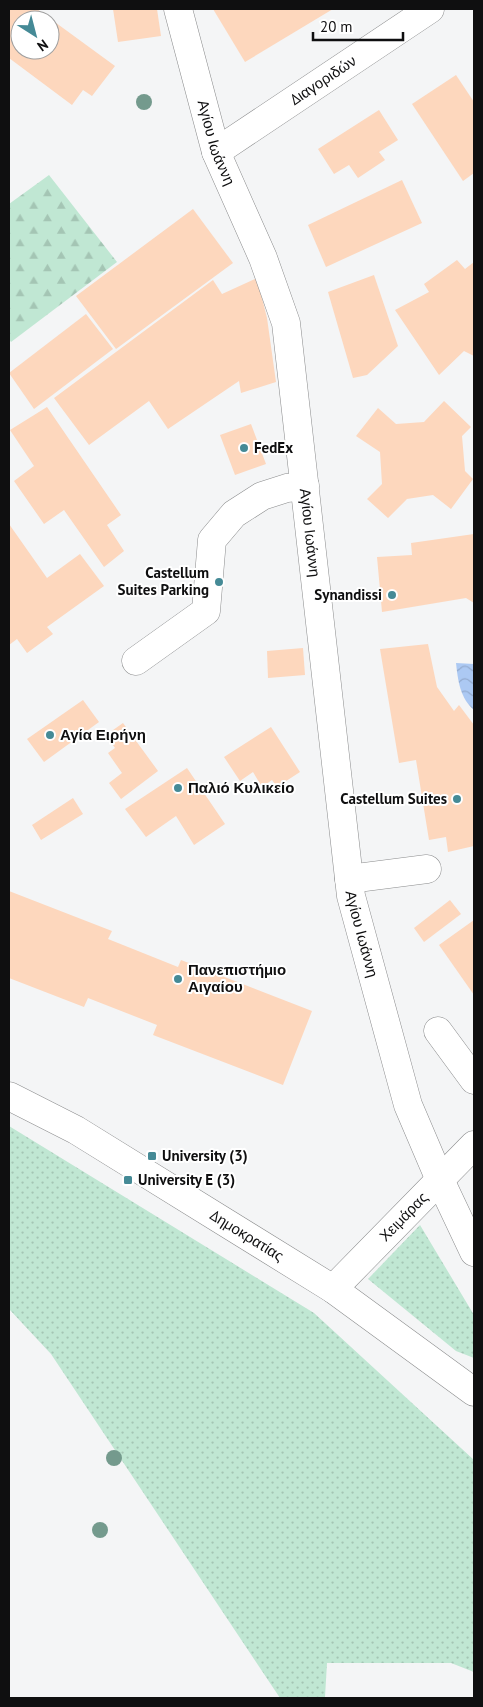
<svg xmlns="http://www.w3.org/2000/svg" width="483" height="1707" viewBox="0 0 483 1707" font-family="'PT Sans',sans-serif">
	<style>
		.green { fill: url(#green-dots) }
		.forest { fill: url(#forest-firs) }
		.water { fill: url(#water-waves) }
		.building { fill: #fdd7bd; fill-rule: evenodd }
		.lines { fill: none; stroke-linecap: round; stroke-linejoin: round }
		.minor-casing { stroke: #8b8c8d; stroke-width: 29 }
		.major-casing { stroke: #8b8c8d; stroke-width: 29 }
		.minor { stroke: #fff; stroke-width: 28 }
		.major { stroke: #fff; stroke-width: 28 }
		.tree { fill: #749a8d }
		.poi-dot { fill: #458a96; stroke: #fff; stroke-width: 2 }
		.labels { text-anchor: middle; stroke-width: 4; stroke-linejoin: round; paint-order: stroke }
		.street-label { font-size: 15px; fill: #0f0f10; stroke: #fff }
		.poi-label { font-size: 15px; font-weight: bold; fill: #0f0f10; stroke: #fff; text-anchor: start }
	</style>
	<defs>
		<pattern id="green-dots" width="8" height="8" patternUnits="userSpaceOnUse" patternTransform="scale(1.25)"><rect width="8" height="8" fill="#c0e7d3"/><path d="M2 2h.1M6 6h.1" fill="none" stroke="#a4c5b4" stroke-width="1.8" stroke-linecap="round"/></pattern>
		<pattern id="forest-firs" width="22" height="20" patternUnits="userSpaceOnUse" patternTransform="scale(1.25)"><rect width="22" height="20" fill="#c0e7d3"/><path d="M5 1l3.5 6h-7zM16 11l3.5 6h-7z" fill="#a4c5b4"/></pattern>
		<pattern id="water-waves" width="16" height="10" patternUnits="userSpaceOnUse" patternTransform="scale(1.25)"><rect width="16" height="10" fill="#acc9f3"/><path d="M0 5q4-4 8 0t8 0" fill="none" stroke="#93abcf"/></pattern>
	</defs>
	<rect width="100%" height="100%" fill="#f4f5f6"/>
	<g class="green">
		<polygon points="9,1126 314,1313 474,1460 474,1672 451,1663 327,1663 325,1697 280,1698 51,1354 9,1309"/>
		<polygon points="420,1225 474,1315 474,1358 456,1351 368,1279"/>
	</g>
	<polygon class="forest" points="49,175 117,262 11,342 9,339 9,204"/>
	<path class="water" d="M456 663 474 664V710C460 698 458 681 456 663Z"/>
	<g class="building">
		<path d="M9 9H37L115 66 92 96 83 90 72 105 9 58ZM20 20H50V50H20Z"/>
		<polygon points="113,9 157,9 161,36 118,42"/>
		<polygon points="213,9 333,9 245,62"/>
		<polygon points="456,75 474,102 474,173 463,181 412,104"/>
		<polygon points="379,110 398,140 379,152 385,160 358,178 349,165 334,174 318,149"/>
		<polygon points="402,180 422,223 326,267 308,225"/>
		<polygon points="193,209 233,263 116,349 76,296"/>
		<polygon points="457,260 465,269 474,262 474,356 464,351 439,375 395,310 429,292 424,284"/>
		<polygon points="374,275 398,346 367,375 353,378 328,292"/>
		<polygon points="257,278 267,318 276,382 241,393 239,381 168,429 149,401 89,445 54,398 213,280 222,294"/>
		<polygon points="86,314 113,349 34,409 9,373"/>
		<polygon points="444,401 471,427 462,436 465,471 473,479 451,509 433,495 407,499 388,518 367,499 382,484 380,452 356,436 378,408 396,424 424,422"/>
		<polygon points="47,407 121,515 107,525 124,551 104,567 64,510 44,524 14,481 34,466 10,430"/>
		<polygon points="251,424 266,464 235,475 220,435"/>
		<polygon points="9,524 47,578 80,554 104,586 47,627 53,634 27,653 17,639 9,645"/>
		<polygon points="474,534 474,603 466,598 382,612 377,557 412,555 411,543"/>
		<polygon points="428,644 437,687 454,711 459,705 474,725 474,846 448,852 446,837 429,840 416,760 399,763 380,649"/>
		<polygon points="303,648 305,675 268,678 267,651"/>
		<polygon points="83,700 99,722 44,762 27,739"/>
		<polygon points="123,723 158,771 121,799 109,783 122,773 108,753 115,748 106,735"/>
		<polygon points="271,727 300,772 277,787 272,780 262,787 253,772 240,781 224,757"/>
		<polygon points="187,768 225,824 194,845 176,816 146,837 125,809"/>
		<polygon points="73,798 83,814 41,840 32,825"/>
		<polygon points="9,891 112,931 108,939 178,967 181,960 312,1011 283,1085 153,1035 157,1025 88,998 84,1007 9,978"/>
		<polygon points="450,900 461,914 424,942 414,928"/>
		<polygon points="474,920 474,995 439,945"/>
	</g>
	<g class="lines">
		<defs>
			<g id="minor">
				<path id="s1" d="M178 9 216 152 263 258 286 323 351 896 408 1105 440 1180 474 1252"/>
				<path id="s2" d="M216 152 430 9"/>
				<polyline points="136,661 206,611 212,540 234,514 262,496 287,488 305,486"/>
				<polyline points="349,879 427,869"/>
				<polyline points="438,1031 474,1080"/>
				<path id="s3" d="M333 1289 474 1145"/>
			</g>
			<g id="major">
				<path id="s4" d="M9 1096 76 1130 333 1289 474 1392"/>
			</g>
		</defs>
		<use href="#minor" class="minor-casing"/>
		<use href="#major" class="major-casing"/>
		<use href="#minor" class="minor"/>
		<use href="#major" class="major"/>
	</g>
	<g class="tree">
		<circle cx="144" cy="102" r="8"/>
		<circle cx="114" cy="1458" r="8"/>
		<circle cx="100" cy="1530" r="8"/>
	</g>
	<g class="poi-dot">
		<circle cx="244" cy="448" r="5"/>
		<circle cx="219" cy="582" r="5"/>
		<circle cx="392" cy="595" r="5"/>
		<circle cx="50" cy="735" r="5"/>
		<circle cx="178" cy="788" r="5"/>
		<circle cx="457" cy="799" r="5"/>
		<circle cx="178" cy="979" r="5"/>
		<rect x="147" y="1151" width="10" height="10" rx="2.5"/>
		<rect x="123" y="1175" width="10" height="10" rx="2.5"/>
	</g>
	<g class="labels">
		<g class="street-label">
			<text dy="5" stroke="none"><textPath href="#s2" startOffset="129">Διαγοριδών</textPath></text>
			<text dy="5" stroke="none"><textPath href="#s1" startOffset="139">Αγίου Ιωάννη</textPath></text>
			<text dy="5" stroke="none"><textPath href="#s1" startOffset="544">Αγίου Ιωάννη</textPath></text>
			<text dy="5" stroke="none"><textPath href="#s1" startOffset="949">Αγίου Ιωάννη</textPath></text>
			<text dy="5" stroke="none"><textPath href="#s3" startOffset="101">Χειμάρας</textPath></text>
			<text dy="5" stroke="none"><textPath href="#s4" startOffset="276">Δημοκρατίας</textPath></text>
		</g>
		<g class="poi-label">
			<text x="254" y="453">FedEx</text>
			<text x="209" y="578" text-anchor="end">Castellum<tspan x="209" dy="17">Suites Parking</tspan></text>
			<text x="382" y="600" text-anchor="end">Synandissi</text>
			<text x="60" y="740">Αγία Ειρήνη</text>
			<text x="188" y="793">Παλιό Κυλικείο</text>
			<text x="447" y="804" text-anchor="end">Castellum Suites</text>
			<text x="188" y="975">Πανεπιστήμιο<tspan x="188" dy="17">Αιγαίου</tspan></text>
			<text x="162" y="1161">University (3)</text>
			<text x="138" y="1185">University E (3)</text>
		</g>
	</g>
	<rect width="483" height="1707" fill="none" stroke="#0f0f10" stroke-width="20"/>
	<g transform="translate(35 35) rotate(144)"><circle r="24" fill="#ffffff" stroke="#9f9f9f"/>
	<path d="M0-4L9 19L0 12L-9 19Z" fill="#458a96"/>
	<text y="-8" font-size="14" font-weight="bold" text-anchor="middle" fill="#0f0f10">N</text>
	</g>
	<path d="M313 32v8h90v-8" fill="none" stroke="#0f0f10" stroke-width="2.5"/>
	<text x="320" y="32" font-size="15" fill="#0f0f10" stroke="#ffffff" stroke-width="4" paint-order="stroke">20 m</text>
</svg>
